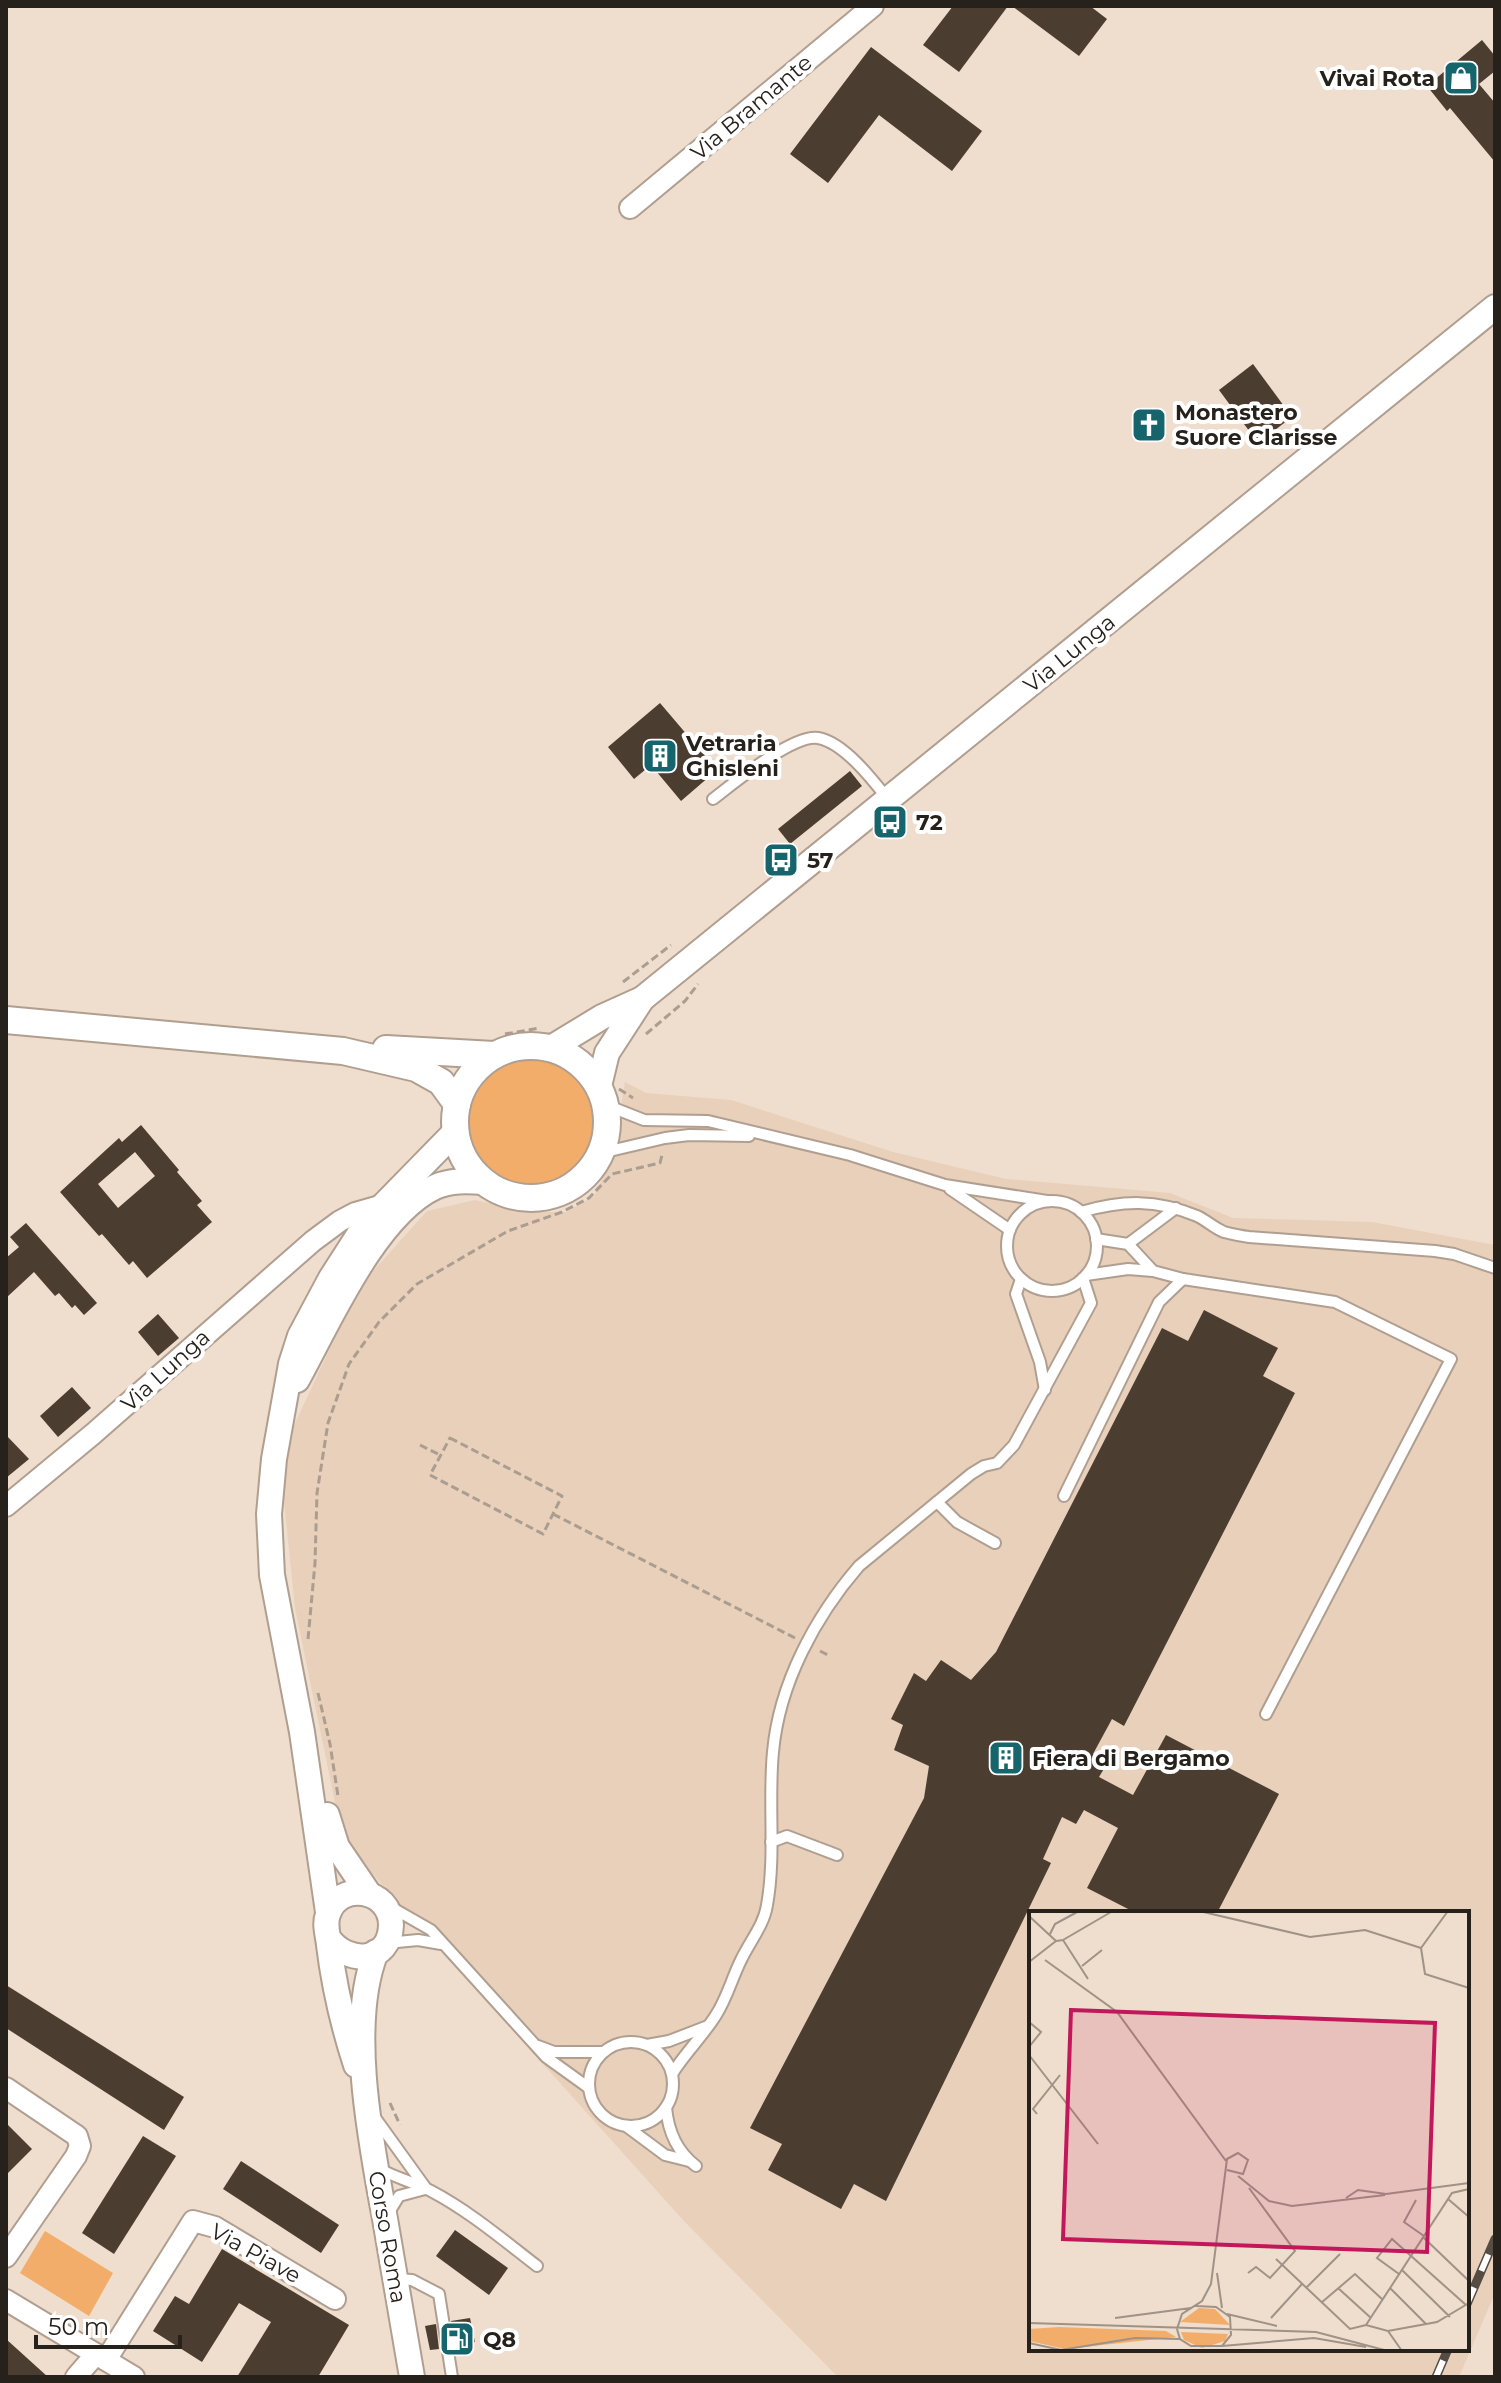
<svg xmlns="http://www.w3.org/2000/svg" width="1501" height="2383" viewBox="0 0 1501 2383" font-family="Montserrat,sans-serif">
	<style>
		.built { fill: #e8d0bb; fill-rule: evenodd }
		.green { fill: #f2ad6b }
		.building { fill: #4c3d31; fill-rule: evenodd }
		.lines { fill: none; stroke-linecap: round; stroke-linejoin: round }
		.service-casing { stroke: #b09f90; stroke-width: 14 }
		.minor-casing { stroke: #b09f90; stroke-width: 24 }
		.tertiary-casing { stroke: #b09f90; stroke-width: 28 }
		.secondary-casing { stroke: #b09f90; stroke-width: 30 }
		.path { stroke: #ab9d90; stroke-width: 3; stroke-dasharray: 8 4; stroke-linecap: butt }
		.service { stroke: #fff; stroke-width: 10 }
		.minor { stroke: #fff; stroke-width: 20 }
		.tertiary { stroke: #fff; stroke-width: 24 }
		.secondary { stroke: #fff; stroke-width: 26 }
		.rail-casing { stroke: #554c44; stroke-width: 9 }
		.rail { stroke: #fff; stroke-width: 6; stroke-dasharray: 18; stroke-linecap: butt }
		.labels { text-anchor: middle; stroke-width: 8; stroke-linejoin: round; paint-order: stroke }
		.poi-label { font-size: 22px; font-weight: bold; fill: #27211b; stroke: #fff; text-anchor: start }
		.street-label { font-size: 22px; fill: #27211b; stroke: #fff }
		.inset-road { fill: none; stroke: #9f9286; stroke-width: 2 }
		.view { fill: #c2185b; fill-opacity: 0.15; stroke: #c2185b; stroke-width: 4 }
		.inset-edge { fill: none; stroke: #27211b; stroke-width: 4 }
	</style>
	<rect width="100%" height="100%" fill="#efddcd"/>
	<path class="built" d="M625 1082 646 1093 731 1100 893 1152 1006 1179 1170 1193 1233 1218 1372 1222 1495 1245V2293L1459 2377H838L683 2220 343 1841 295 1608 283 1492 291 1432 358 1288 427 1211 475 1200 528 1212H566L594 1196 612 1159ZM1031 1913H1467V2349H1031Z"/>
	<g class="green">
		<circle cx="532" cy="1123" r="63"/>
		<polygon points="45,2231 113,2273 89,2316 20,2273"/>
	</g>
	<g class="building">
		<polygon points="953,6 1008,6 959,72 923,45"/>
		<polygon points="1012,6 1090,6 1107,19 1079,56"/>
		<polygon points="1482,40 1495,56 1495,71 1479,84 1495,103 1495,162 1450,108 1447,111 1427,86"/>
		<polygon points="871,47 982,131 952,171 879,115 828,183 790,154"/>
		<polygon points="1253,364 1292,417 1258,443 1219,390"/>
		<polygon points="660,703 717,770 681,801 651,765 634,779 608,747"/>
		<polygon points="850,771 862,786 790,844 778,829"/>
		<path d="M141 1125 179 1170 177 1172 202 1201 197 1205 212 1222 147 1278 133 1261 129 1265 102 1234 99 1236 60 1192 119 1138 122 1142ZM135 1152 155 1176 118 1208 98 1184Z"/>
		<polygon points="26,1223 97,1303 84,1315 75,1305 72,1308 59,1293 55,1296 34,1272 6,1298 6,1258 19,1247 10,1237"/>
		<polygon points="1204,1310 1278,1348 1263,1376 1295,1393 1124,1726 1112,1719 1093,1754 1108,1762 1099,1777 1133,1795 1166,1735 1279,1794 1217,1913 1136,1913 1087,1888 1118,1828 1084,1810 1076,1824 1062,1817 1043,1859 1051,1863 886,2201 854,2184 841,2209 768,2170 782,2144 750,2128 924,1798 929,1766 894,1750 903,1725 891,1719 914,1673 926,1681 941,1660 971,1680 996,1652 1162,1328 1188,1341"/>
		<polygon points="158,1314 179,1338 158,1356 138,1332"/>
		<polygon points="72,1387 91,1408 58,1437 40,1416"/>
		<polygon points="6,1435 29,1459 6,1478"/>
		<polygon points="6,1985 184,2097 164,2130 6,2028"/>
		<polygon points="6,2123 32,2149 6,2175"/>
		<polygon points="143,2136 176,2156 114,2254 82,2233"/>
		<polygon points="241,2161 339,2225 321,2253 223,2189"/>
		<polygon points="455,2230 508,2268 489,2295 436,2256"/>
		<polygon points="222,2249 349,2325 318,2377 237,2377 271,2322 239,2303 202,2362 153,2331 175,2296 189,2304"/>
		<polygon points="470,2318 475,2342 455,2346 451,2321"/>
		<polygon points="436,2324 439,2349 430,2350 425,2326"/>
		<polygon points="6,2339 48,2377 6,2377"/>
	</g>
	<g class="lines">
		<defs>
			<g id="service">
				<path d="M713 799C734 783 793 734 818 738 843 742 872 779 887 798"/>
				<polyline points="606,1105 644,1120 708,1121 850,1155 945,1185 1047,1201"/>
				<polyline points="601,1153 665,1138 689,1135 749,1136"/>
				<polyline points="950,1189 1010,1230"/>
				<circle cx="1052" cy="1246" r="45"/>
				<path d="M1081 1212C1123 1200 1156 1199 1197 1216 1206 1220 1214 1228 1224 1232 1232 1234 1241 1236 1249 1237L1435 1251 1454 1254 1495 1268"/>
				<polyline points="1096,1239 1128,1244 1153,1271"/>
				<polyline points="1128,1244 1176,1208"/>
				<polyline points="1086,1275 1128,1269 1153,1271 1183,1279 1335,1302 1451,1359 1266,1714"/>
				<polyline points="1021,1279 1016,1294 1040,1362 1045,1390"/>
				<polyline points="1064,1496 1159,1302 1183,1279"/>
				<polyline points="937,1502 957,1522 995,1543"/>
				<polyline points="771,1842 787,1836 837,1855"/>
				<polyline points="389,1906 431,1930 546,2057 589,2088"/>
				<polyline points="387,1943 418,1940 441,1944"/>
				<circle cx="631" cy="2084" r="42"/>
				<polyline points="647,2045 669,2041 708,2026"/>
				<polyline points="538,2046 554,2052 602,2052"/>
				<path d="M672 2074C685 2053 703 2036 716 2015 727 1998 732 1978 741 1960 750 1941 764 1925 767 1905 776 1855 768 1802 773 1752 779 1684 815 1617 859 1566L971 1474 984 1466 997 1463 1014 1445 1091 1303 1083 1278"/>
				<path d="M666 2107C668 2131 676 2151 696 2166"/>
				<polyline points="376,2119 425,2187"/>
				<polyline points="626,2126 665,2155 689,2161"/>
				<path d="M380 2169C396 2178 414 2182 431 2191 469 2211 502 2239 537 2266"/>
				<polyline points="388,2214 399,2196 425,2189"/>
				<polyline points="396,2279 412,2280 439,2294 452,2377"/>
			</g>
			<g id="minor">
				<polyline points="630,208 873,6"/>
				<polyline points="6,1506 93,1434 313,1241 340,1221 355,1213 383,1205"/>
				<polyline points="6,2088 77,2136 80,2146 76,2156 6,2257"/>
				<polyline points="6,2300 134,2377"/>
				<polyline points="106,2360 193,2221 215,2227 335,2299"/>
				<polyline points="76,2377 96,2354"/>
			</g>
			<g id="tertiary">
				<polyline points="551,1048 602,1017 642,999 1495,307"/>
				<polyline points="599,1086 607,1053 642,999"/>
				<path d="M297 1380C328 1324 375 1215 435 1187 450 1180 468 1181 484 1182"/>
				<polyline points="327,1815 337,1847 369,1894"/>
				<polyline points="328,1912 302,1732 272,1575 269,1514 274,1459 291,1364 300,1336 331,1278 367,1222 456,1131"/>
				<path d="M329 1939C348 1965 390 1963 391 1925 391 1889 339 1880 328 1914 324 1925 328 1934 329 1945 334 1986 343 2025 356 2065"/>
				<path d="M376 1952C347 2024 371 2143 385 2219 394 2272 403 2324 412 2377"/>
			</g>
			<g id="secondary">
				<polyline points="6,1020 343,1051 416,1068 441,1082 457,1104"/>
				<circle cx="531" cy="1122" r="76"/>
				<polyline points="386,1049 494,1055"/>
			</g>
		</defs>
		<use href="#service" class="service-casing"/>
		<use href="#minor" class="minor-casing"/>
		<use href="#tertiary" class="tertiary-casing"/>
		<use href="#secondary" class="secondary-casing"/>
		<g class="path">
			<polyline points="623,982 671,945"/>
			<polyline points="505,1034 540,1028"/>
			<polyline points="646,1034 685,1001 698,984"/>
			<polyline points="619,1089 633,1098"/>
			<polygon points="450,1438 562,1496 543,1534 430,1475"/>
			<polyline points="420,1445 440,1455"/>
			<polyline points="553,1514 795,1638"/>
			<polyline points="308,1639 315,1563 317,1493 328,1423 349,1364 379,1322 417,1284 508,1231 562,1212 589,1198 612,1174 660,1163 662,1155"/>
			<polyline points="820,1651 828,1655"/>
			<polyline points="318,1693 330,1744 338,1796"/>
			<polyline points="390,2103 400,2125"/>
		</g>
		<use href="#service" class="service"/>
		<use href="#minor" class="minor"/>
		<use href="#tertiary" class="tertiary"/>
		<use href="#secondary" class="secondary"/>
		<defs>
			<g id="rail">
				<polyline points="1467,2304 1495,2239"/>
				<polyline points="1436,2377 1448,2349"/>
			</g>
		</defs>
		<use href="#rail" class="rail-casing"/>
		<use href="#rail" class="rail"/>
	</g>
	<defs>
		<symbol id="shop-square" viewBox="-11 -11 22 22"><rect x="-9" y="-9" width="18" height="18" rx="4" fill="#16646c" stroke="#fff"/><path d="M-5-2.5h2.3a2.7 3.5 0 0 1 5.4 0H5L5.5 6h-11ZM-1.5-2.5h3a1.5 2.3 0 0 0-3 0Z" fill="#fff"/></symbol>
		<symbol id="church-square" viewBox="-11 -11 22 22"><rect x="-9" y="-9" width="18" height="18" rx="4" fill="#16646c" stroke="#fff"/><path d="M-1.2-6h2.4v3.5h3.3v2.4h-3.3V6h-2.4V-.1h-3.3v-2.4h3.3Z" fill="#fff"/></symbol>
		<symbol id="building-square" viewBox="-11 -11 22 22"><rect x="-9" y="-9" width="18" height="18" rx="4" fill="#16646c" stroke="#fff"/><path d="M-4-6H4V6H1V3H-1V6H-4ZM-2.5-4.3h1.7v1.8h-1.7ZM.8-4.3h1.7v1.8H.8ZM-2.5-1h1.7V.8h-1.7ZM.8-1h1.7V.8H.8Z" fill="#fff"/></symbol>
		<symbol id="bus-square" viewBox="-11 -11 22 22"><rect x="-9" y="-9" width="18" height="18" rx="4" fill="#16646c" stroke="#fff"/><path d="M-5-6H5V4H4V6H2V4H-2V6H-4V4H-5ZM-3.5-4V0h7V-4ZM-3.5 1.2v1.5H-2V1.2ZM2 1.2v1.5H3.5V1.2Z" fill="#fff"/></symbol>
		<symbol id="fuel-square" viewBox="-11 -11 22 22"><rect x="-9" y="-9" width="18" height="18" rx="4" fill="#16646c" stroke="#fff"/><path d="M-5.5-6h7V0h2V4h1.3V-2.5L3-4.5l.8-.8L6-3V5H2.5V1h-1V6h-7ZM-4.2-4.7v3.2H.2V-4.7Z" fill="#fff"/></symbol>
	</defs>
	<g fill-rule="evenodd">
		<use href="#shop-square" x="1441" y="58" width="40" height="40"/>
		<use href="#church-square" x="1129" y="405" width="40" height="40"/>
		<use href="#building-square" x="640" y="736" width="40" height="40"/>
		<use href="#bus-square" x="870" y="802" width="40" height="40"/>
		<use href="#bus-square" x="761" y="840" width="40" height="40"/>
		<use href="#building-square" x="986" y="1738" width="40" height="40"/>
		<use href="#fuel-square" x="437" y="2319" width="40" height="40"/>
	</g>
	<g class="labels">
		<g class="poi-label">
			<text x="1435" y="86" text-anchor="end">Vivai Rota</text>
			<text x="1175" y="420">Monastero<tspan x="1175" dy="25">Suore Clarisse</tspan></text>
			<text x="686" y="751">Vetraria<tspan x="686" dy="25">Ghisleni</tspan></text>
			<text x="916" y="830">72</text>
			<text x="807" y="868">57</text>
			<text x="1032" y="1766">Fiera di Bergamo</text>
			<text x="483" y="2347">Q8</text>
		</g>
		<g class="street-label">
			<text transform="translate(751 107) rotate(-40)" y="8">Via Bramante</text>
			<text transform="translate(1069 653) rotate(-39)" y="8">Via Lunga</text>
			<text transform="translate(165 1370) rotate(-42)" y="8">Via Lunga</text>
			<text transform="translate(388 2237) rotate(80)" y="8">Corso Roma</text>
			<text transform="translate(256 2253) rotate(29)" y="8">Via Piave</text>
		</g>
	</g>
	<g transform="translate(1029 1911)">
		<rect width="440" height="440" fill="#efddcd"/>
		<path d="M170 397 186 398 201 414 151 411ZM30 416 137 420 147 426 36 438 0 430V418ZM152 421 199 423 196 430 173 437 155 429Z" fill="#f2ad6b"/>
		<path class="inset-road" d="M170 0 281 26 336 19 392 37M0 5 27 30M21 23 26 13 50 0M34 29 82 1M27 30 34 29 59 68M392 37 396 63 440 77M392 37 419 0M16 49 88 101 197 250M0 51 27 30M53 55 73 39M0 111 12 121 0 136M0 144 69 233M8 203 4 198 31 164M209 265 240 290 263 295 356 284M317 287 329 279 357 283 440 272M419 288 440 306M387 289 375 311 395 325M394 326 440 370M247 348 321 418 337 414 359 420 408 411 440 392M373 359 421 406M188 362 193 397M219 362 227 356 241 367 266 340 220 277M370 363 348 347 363 328 437 394M277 377 311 343M309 377 342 407M361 377 397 413M292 392 326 363 354 389M167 395 187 396 201 406 202 424 193 435H162L151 428 148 418 153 403 173 390 182 373 198 248 209 242 219 249 214 263 198 259M198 403 248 415M86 407 162 397M242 407 273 373M0 412 287 421 359 440M337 414 423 282 440 278M359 420 373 440M0 432 32 439 106 427 151 428M193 435 285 427 337 436"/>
		<path class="view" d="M42 99 406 112 398 341 34 328Z"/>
		<rect width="440" height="440" class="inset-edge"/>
	</g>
	<rect width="1501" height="2383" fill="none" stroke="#27211b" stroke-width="16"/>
	<path d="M36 2335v12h144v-12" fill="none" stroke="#27211b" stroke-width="4"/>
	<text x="48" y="2335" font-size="24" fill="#27211b" stroke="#ffffff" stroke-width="6" paint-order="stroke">50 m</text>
</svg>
